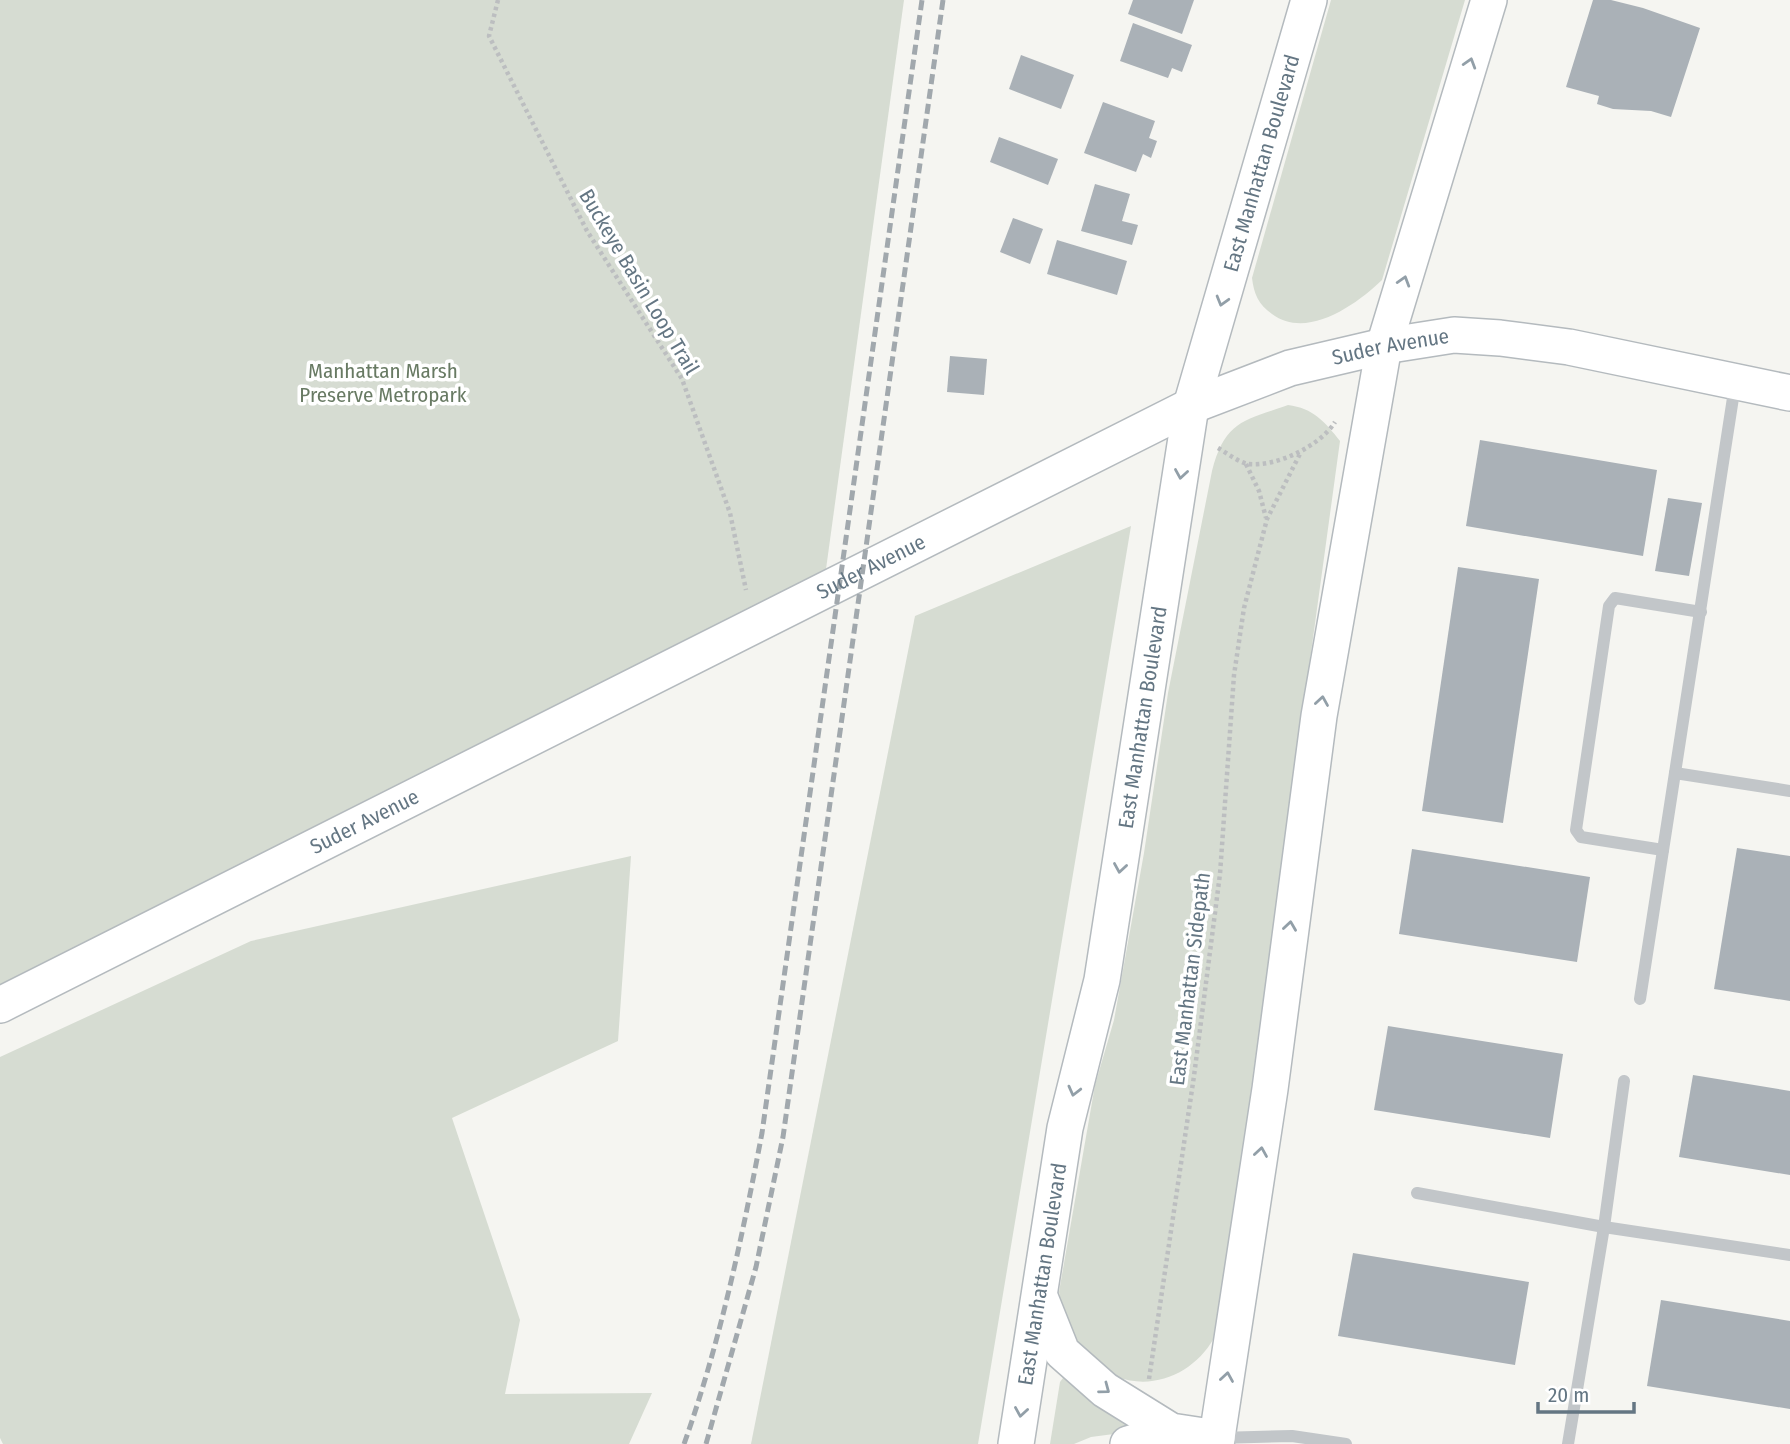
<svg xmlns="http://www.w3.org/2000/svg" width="1790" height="1444" viewBox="0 0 1790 1444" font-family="'Fira Sans Condensed',sans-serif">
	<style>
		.green { fill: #d6dcd2 }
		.building { fill: #aab1b7 }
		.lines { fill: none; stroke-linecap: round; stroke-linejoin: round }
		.secondary-casing { stroke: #b4babe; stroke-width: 38 }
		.path { stroke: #bcbec0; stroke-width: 4.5; stroke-dasharray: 3.5 3.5; stroke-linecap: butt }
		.lane { stroke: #c2c6c9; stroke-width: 12 }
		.secondary { stroke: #fff; stroke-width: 35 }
		.rail { stroke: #a1a8ad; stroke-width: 5; stroke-dasharray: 10 5; stroke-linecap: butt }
		.oneway { stroke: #929fa8 }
		.labels { text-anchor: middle; stroke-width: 7; stroke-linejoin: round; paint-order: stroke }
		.street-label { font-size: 21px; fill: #647683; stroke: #fff }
		.park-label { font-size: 21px; fill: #687a63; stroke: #fff }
	</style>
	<rect width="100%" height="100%" fill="#f5f5f1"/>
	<g class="green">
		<polygon points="0,0 904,0 823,591 0,1004"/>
		<path d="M1331 0H1465L1382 280C1356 305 1307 340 1272 314 1258 304 1254 294 1252 278Z"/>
		<path d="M1288 405C1313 408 1325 422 1340 441L1220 1317C1218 1323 1218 1332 1214 1338 1195 1372 1155 1391 1117 1377 1111 1374 1103 1372 1097 1368 1073 1348 1064 1322 1059 1292L1095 1085 1114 1020 1144 853 1168 693 1212 471C1225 421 1243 421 1288 405Z"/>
		<polygon points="1131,526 978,1444 751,1444 915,616"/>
		<polygon points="631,856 618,1041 452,1118 520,1320 505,1394 652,1393 629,1444 3,1444 0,1438 0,1057 251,941"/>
		<polygon points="1063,1378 1069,1378 1131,1419 1129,1432 1091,1437 1074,1444 1050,1444 1060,1382"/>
	</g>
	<g class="building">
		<polygon points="1133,0 1194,0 1182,34 1128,14"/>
		<polygon points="1593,0 1611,0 1643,8 1700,28 1671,117 1651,111 1613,109 1597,104 1599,96 1566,87"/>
		<polygon points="1133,23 1192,45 1182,72 1172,68 1168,78 1120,61"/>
		<polygon points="1021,55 1074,75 1061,109 1009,89"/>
		<polygon points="1103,102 1155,121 1149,138 1157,141 1151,158 1143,154 1136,172 1084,153"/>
		<polygon points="999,137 1058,159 1048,185 990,162"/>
		<polygon points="1095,184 1130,194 1122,221 1138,225 1132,245 1081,231"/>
		<polygon points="1013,218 1043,229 1030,264 1000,252"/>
		<polygon points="1057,240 1127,261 1117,295 1047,274"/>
		<polygon points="950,356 987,359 984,395 947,392"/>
		<polygon points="1480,440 1657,470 1643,556 1466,526"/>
		<polygon points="1668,498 1702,503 1689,576 1655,571"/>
		<polygon points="1458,567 1539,579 1503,823 1422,811"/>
		<polygon points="1737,848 1790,856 1790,1001 1714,989"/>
		<polygon points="1412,849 1590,877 1577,962 1399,934"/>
		<polygon points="1388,1026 1563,1054 1550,1138 1374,1110"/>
		<polygon points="1693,1075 1790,1091 1790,1175 1679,1157"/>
		<polygon points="1353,1253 1529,1282 1515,1365 1338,1336"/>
		<polygon points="1661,1300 1790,1321 1790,1409 1647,1386"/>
	</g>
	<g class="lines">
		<defs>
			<g id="secondary">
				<path id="s1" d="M0 1005 1191 406 1290 368 1384 346 1454 335 1500 338 1569 347 1790 393"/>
				<polyline points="1040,1297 1062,1352 1105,1390 1171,1431 1217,1438"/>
				<path id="s2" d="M1016 1444 1065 1128 1102 980 1191 406 1309 0"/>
				<polyline points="1128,1444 1171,1431"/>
				<polyline points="1216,1444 1270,1089 1319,716 1384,346 1489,0"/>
			</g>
		</defs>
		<use href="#secondary" class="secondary-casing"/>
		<g class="path">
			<polyline points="498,0 489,36 587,231 682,379 730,513 746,590"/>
			<path d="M1218 448C1227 453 1238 462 1248 464 1277 467 1320 446 1335 422"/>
			<polyline points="1246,464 1259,491 1266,518"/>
			<polyline points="1149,1379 1194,1076 1220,874 1234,675 1244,608 1267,519 1301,452"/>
		</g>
		<g class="lane">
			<polyline points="1675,773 1790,791"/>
			<polyline points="1663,850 1581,837 1576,830 1609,606 1615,598 1701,612"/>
			<polyline points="1640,999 1735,385"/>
			<polyline points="1417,1193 1604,1227 1790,1255"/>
			<polyline points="1218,1438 1292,1436 1346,1444"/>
			<polyline points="1568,1444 1604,1227 1624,1081"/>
		</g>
		<use href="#secondary" class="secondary"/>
		<g class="rail">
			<path d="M684 1444C720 1343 742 1238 762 1133L922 0"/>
			<polyline points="706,1444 756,1267 783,1137 943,0"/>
		</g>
	</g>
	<defs><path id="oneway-chevron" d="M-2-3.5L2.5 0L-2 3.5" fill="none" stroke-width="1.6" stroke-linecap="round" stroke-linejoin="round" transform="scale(1.75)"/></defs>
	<g class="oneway">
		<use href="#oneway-chevron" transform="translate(1470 63) rotate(-73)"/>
		<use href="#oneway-chevron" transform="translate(1404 281) rotate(-73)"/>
		<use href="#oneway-chevron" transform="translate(1222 301) rotate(106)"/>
		<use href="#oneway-chevron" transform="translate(1181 474) rotate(99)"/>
		<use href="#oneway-chevron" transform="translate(1322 701) rotate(-81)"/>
		<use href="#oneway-chevron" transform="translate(1120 868) rotate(99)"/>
		<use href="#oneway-chevron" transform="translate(1290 926) rotate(-82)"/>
		<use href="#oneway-chevron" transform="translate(1074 1091) rotate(104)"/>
		<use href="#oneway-chevron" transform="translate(1261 1152) rotate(-81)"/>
		<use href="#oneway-chevron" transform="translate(1227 1377) rotate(-81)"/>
		<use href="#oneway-chevron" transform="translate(1105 1389) rotate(37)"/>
		<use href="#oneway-chevron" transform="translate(1021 1412) rotate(99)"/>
	</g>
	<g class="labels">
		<g class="street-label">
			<text dy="7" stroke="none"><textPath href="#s2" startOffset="1306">East Manhattan Boulevard</textPath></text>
			<text transform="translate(639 282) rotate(59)" y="7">Buckeye Basin Loop Trail</text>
			<text dy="7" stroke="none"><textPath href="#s1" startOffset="1542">Suder Avenue</textPath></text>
			<text dy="7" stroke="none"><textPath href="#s1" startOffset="975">Suder Avenue</textPath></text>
			<text dy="7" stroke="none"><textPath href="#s2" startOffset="738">East Manhattan Boulevard</textPath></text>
			<text dy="7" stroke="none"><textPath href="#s1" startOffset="408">Suder Avenue</textPath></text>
			<text transform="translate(1190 979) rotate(-83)" y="7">East Manhattan Sidepath</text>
			<text dy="7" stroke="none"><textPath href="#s2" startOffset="172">East Manhattan Boulevard</textPath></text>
		</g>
		<g class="park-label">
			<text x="383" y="378">Manhattan Marsh<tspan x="383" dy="24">Preserve Metropark</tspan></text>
		</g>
	</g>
	<path d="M1538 1402v10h96v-10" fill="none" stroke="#647683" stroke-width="3.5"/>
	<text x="1548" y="1402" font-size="21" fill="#647683" stroke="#ffffff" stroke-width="5" paint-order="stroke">20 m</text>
</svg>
